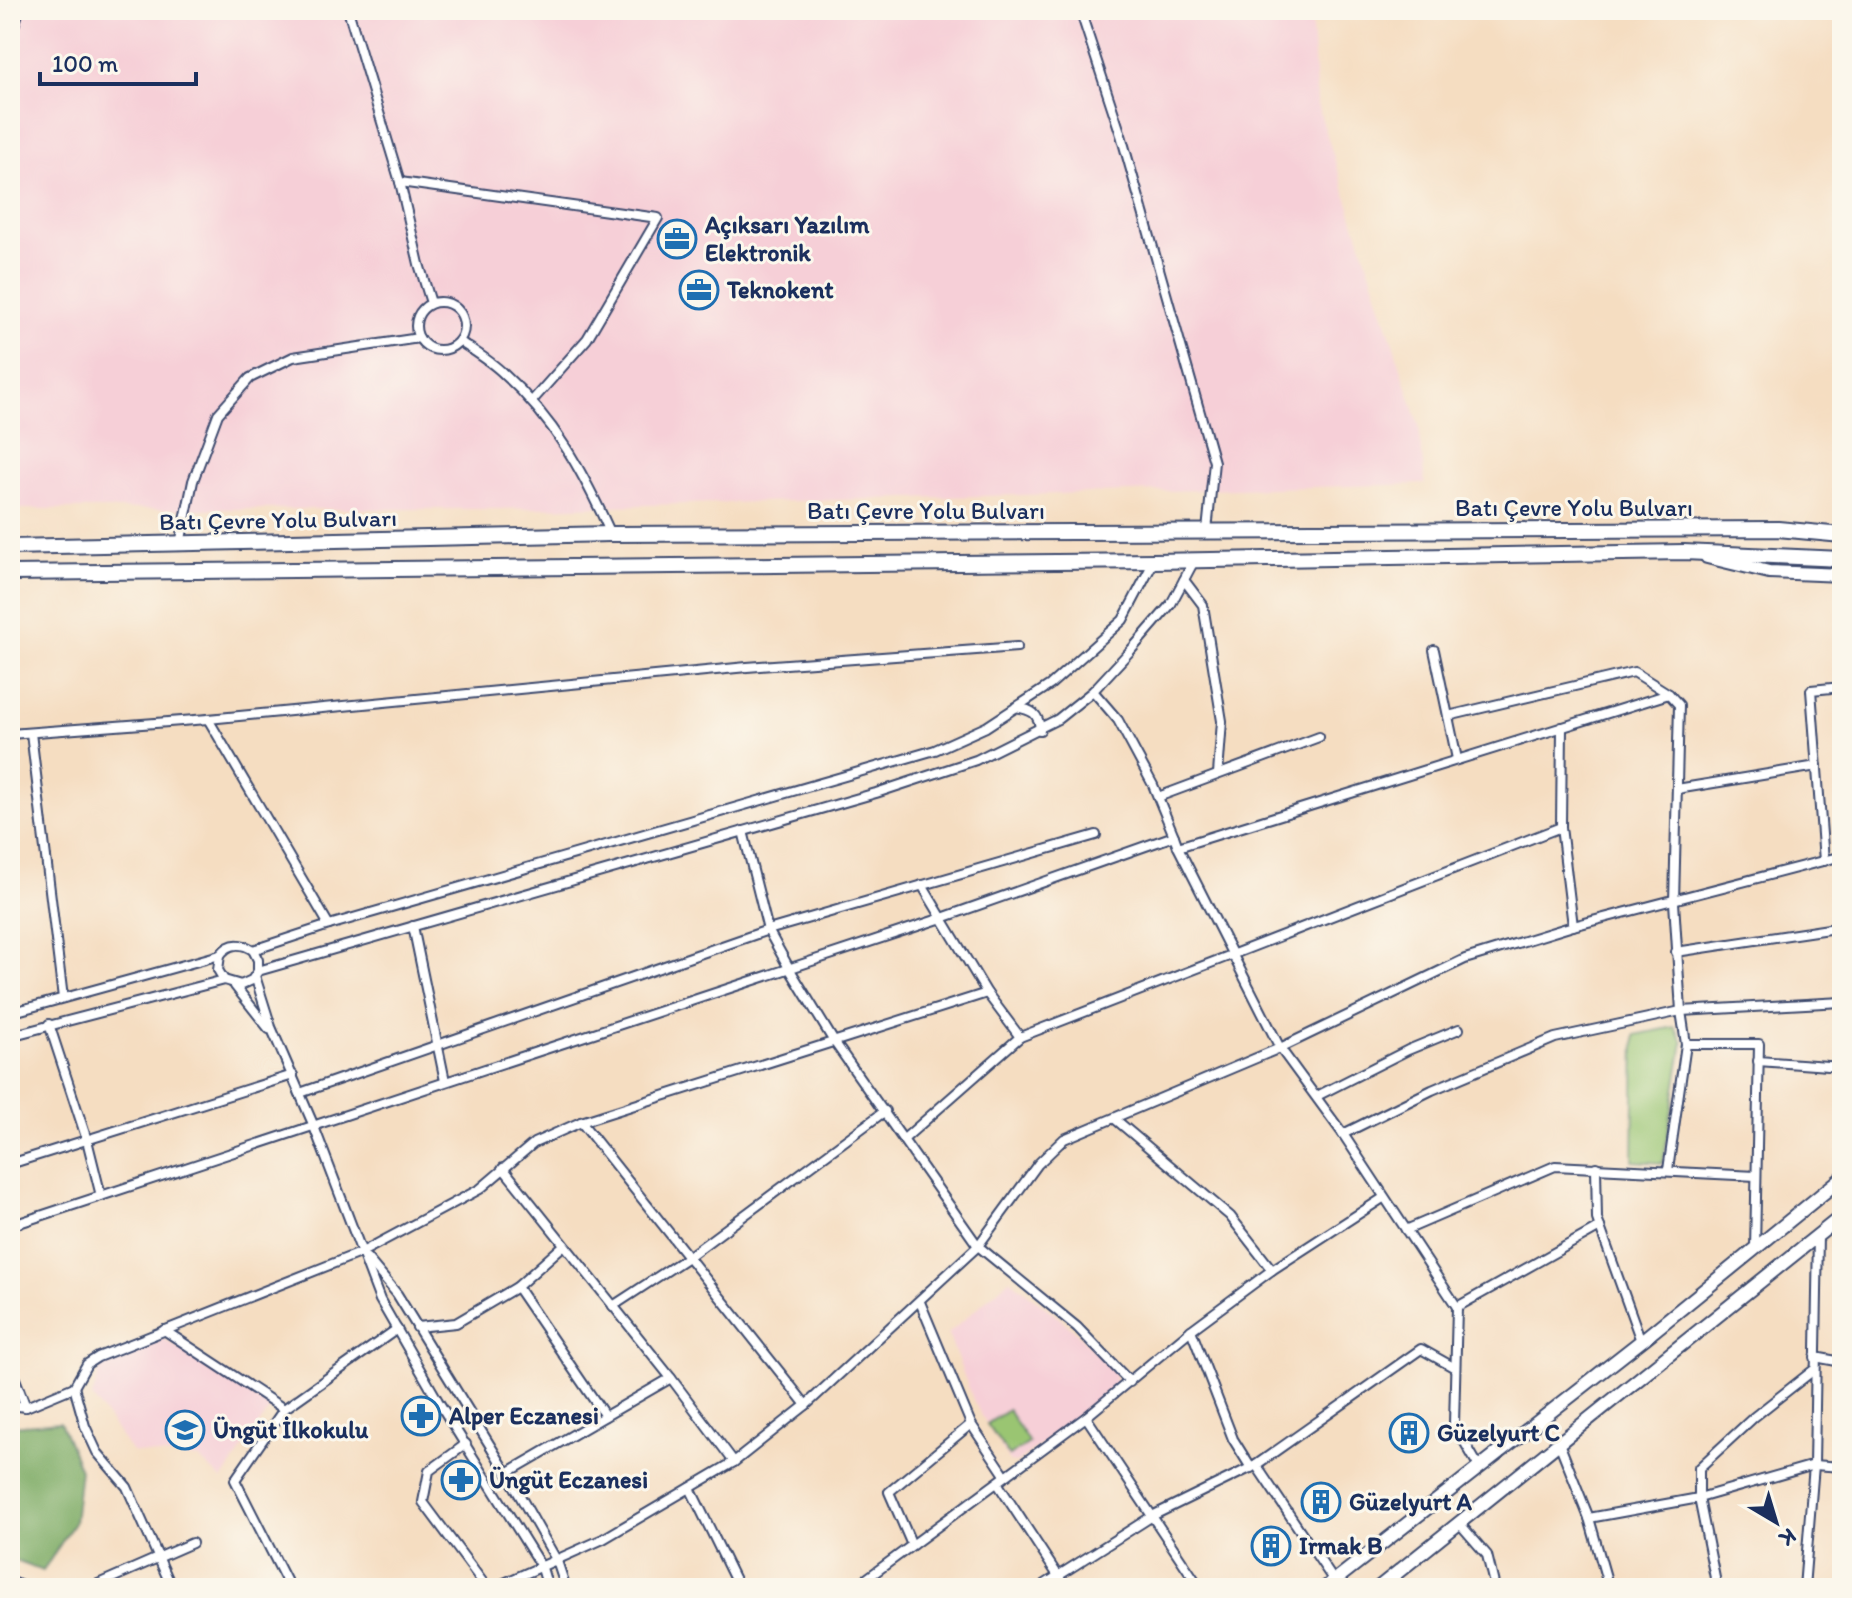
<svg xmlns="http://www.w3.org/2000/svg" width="1852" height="1598" viewBox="0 0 1852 1598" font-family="Itim,sans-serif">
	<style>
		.built { fill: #f6cfd7 }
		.green { fill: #9ac572; stroke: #5a7a68; stroke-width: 2 }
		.forest { fill: #7baa64; stroke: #4b6c61; stroke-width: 2 }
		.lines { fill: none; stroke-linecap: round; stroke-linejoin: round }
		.minor-casing { stroke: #3c496d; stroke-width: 12 }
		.tertiary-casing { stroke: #3c496d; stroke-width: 14 }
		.primary-casing { stroke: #3c496d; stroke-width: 16 }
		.trunk-casing { stroke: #3c496d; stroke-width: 18 }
		.minor { stroke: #fff; stroke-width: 8 }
		.tertiary { stroke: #fff; stroke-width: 10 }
		.primary { stroke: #fff; stroke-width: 12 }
		.trunk { stroke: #fff; stroke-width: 14 }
		.labels { text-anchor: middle; stroke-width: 6; stroke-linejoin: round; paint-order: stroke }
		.poi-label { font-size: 24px; font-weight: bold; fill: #1b2f5e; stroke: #fbf7ec; text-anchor: start }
		.street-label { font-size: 24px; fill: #1b2f5e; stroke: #fbf7ec }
	</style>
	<rect width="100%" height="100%" fill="#fbf7ec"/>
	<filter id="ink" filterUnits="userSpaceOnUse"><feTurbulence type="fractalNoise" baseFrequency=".0125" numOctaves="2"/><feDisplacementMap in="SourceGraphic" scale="16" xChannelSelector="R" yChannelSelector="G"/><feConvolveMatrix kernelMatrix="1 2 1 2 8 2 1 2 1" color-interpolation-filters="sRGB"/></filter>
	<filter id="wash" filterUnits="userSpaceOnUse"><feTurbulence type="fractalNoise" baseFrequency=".006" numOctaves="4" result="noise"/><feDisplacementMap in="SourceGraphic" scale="32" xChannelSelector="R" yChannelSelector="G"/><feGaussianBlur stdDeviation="1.8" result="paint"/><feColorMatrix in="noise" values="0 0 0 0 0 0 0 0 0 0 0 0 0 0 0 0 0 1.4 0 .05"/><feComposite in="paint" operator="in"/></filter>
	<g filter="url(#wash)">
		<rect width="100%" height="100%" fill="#f5ddc1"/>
		<g class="built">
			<polygon points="10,10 1311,10 1317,104 1419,425 1425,484 499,509 10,509"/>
			<polygon points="1010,1279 1073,1329 1115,1374 1115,1385 1017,1463 1009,1462 974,1402 948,1334"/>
			<polygon points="163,1338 270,1408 222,1480 200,1459 132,1452 92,1397 101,1366"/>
		</g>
		<g class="green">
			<polygon points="1675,1027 1683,1042 1663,1163 1633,1161 1635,1035"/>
			<polygon points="1008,1410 1029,1443 1009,1456 987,1424"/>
		</g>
		<polygon class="forest" points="60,1422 80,1470 74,1523 43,1571 10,1559 10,1429 12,1426"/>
	</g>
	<g filter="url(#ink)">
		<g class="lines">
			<defs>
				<g id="minor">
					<polyline points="348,10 400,182 419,264 431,303"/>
					<polyline points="1080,10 1121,135 1214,462 1207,531"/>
					<polyline points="400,182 658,218 587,339 532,401"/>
					<circle cx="440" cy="326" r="24"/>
					<path d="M459 341C474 351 491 361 504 374 555 420 583 472 611 534"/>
					<polyline points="180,544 193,481 218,414 250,378 293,357 419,338"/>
					<polyline points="1184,580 1203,605 1222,721 1218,774"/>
					<polyline points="1434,650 1457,759"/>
					<polyline points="1093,691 1118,720 1153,785 1174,836"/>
					<path d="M1016 707C1032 710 1039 713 1040 730"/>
					<polyline points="1448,716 1634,672 1669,694 1679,705 1674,902 1681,1011 1686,1044 1668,1170"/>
					<polyline points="208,719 329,925"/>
					<polyline points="1562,727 1561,827 1573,926"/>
					<polyline points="31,733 63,998"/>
					<polyline points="10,734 208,719 747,667 1017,647"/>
					<polyline points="1677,789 1817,766"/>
					<polyline points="1158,797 1319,737"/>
					<polyline points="743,831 768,930 789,968 833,1040 978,1246 1077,1327 1130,1382"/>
					<polyline points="1178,847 1280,1048 1343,1134 1457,1307 1454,1424 1479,1467"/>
					<polyline points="1824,861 1811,690 1842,687"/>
					<polyline points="922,885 987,993 1020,1037"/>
					<polyline points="413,926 445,1081"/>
					<polyline points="253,950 258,960 258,971"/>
					<polyline points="1676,952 1842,927"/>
					<polyline points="220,955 218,970 224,980"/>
					<polyline points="255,976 271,1027 313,1124 380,1300 438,1401 542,1568 548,1588"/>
					<polyline points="235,986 269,1029"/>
					<path d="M10 1013 220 955C229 943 240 942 253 950L329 925 935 750 986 727 1050 685 1123 620 1154 561"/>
					<polyline points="49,1024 87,1140 101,1196"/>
					<polyline points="10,1036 224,980 241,985 252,980 258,971 876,793 976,760 1058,719 1093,691 1131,650 1171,604 1194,561"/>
					<polyline points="1686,1044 1759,1044 1755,1249"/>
					<polyline points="1758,1061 1842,1067"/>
					<polyline points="300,1093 768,930 1096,835"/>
					<polyline points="1317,1096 1408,1050 1459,1029"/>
					<polyline points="1115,1119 1230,1216 1272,1270"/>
					<polyline points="581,1122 806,1405"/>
					<polyline points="1343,1134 1432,1090 1555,1038 1681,1011 1842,1002"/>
					<polyline points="904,1139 1020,1037 1561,827"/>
					<polyline points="10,1164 293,1075"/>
					<polyline points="1596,1167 1597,1219 1641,1341"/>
					<polyline points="503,1168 671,1378 734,1462"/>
					<polyline points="10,1226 942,918 1174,836 1178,847 1669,694"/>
					<polyline points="1406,1230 1555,1166 1756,1176"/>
					<polyline points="367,1258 397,1294 507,1473 557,1561 566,1588"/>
					<polyline points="517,1287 605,1416"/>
					<polyline points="920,1302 971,1424 1005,1475"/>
					<polyline points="613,1306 688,1257 885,1111"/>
					<polyline points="1457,1307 1600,1227"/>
					<polyline points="417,1327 456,1323 517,1287 564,1245"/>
					<polyline points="164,1330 284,1409"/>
					<polyline points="1191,1330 1233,1439 1251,1468"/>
					<polyline points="1815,1357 1842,1362"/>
					<polyline points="10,1366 26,1407"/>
					<polyline points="74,1387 85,1426 97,1452 127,1487 172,1588"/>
					<polyline points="10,1405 26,1407 74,1387 87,1364 98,1357 362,1252 480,1189 534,1143 581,1122 987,993"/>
					<polyline points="1086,1417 1200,1588"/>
					<polyline points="1559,1443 1589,1518 1609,1588"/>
					<polyline points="466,1444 429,1471 423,1502 487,1588"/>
					<polyline points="1256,1465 1334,1581"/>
					<polyline points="507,1473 671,1378"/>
					<polyline points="998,1484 1066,1588"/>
					<polyline points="690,1488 739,1588"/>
					<polyline points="1589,1518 1699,1498 1814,1465 1842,1467"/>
					<polyline points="1460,1524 1487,1555 1495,1588"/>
					<polyline points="912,1545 889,1492 971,1424"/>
					<polyline points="10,1581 26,1588"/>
					<polyline points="89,1588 192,1543"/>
					<polyline points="290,1588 235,1480 284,1409 397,1329"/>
					<polyline points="493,1588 603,1539 734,1462 806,1405 978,1246 1038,1164 1064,1139 1280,1048 1465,959 1573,926 1842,856"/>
					<polyline points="854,1588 1086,1417 1191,1330 1272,1270 1383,1198"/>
					<polyline points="1039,1588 1154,1515 1256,1465 1421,1349 1455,1368"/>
					<polyline points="1717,1588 1699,1498 1699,1468 1754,1417 1815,1369"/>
					<polyline points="1804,1588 1814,1465 1818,1235"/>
				</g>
				<polyline id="tertiary" points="10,35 18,10"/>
				<g id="primary">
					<polyline points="1707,557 1769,572 1842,575"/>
					<polyline points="1325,1588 1645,1338 1842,1178"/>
					<polyline points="1378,1588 1842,1216"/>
				</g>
				<g id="trunk">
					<polyline points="10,547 611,534 1778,529 1842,535"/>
					<polyline points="10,573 1154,561 1684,552 1842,559"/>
				</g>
			</defs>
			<use href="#minor" class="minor-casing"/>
			<use href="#tertiary" class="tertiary-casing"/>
			<use href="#primary" class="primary-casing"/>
			<use href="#trunk" class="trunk-casing"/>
			<use href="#minor" class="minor"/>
			<use href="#tertiary" class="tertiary"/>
			<use href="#primary" class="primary"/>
			<use href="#trunk" class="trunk"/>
		</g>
	</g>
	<defs>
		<symbol id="office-ring" viewBox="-11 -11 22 22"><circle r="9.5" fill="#fbf7ec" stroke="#1f6fb2" stroke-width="1.5"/><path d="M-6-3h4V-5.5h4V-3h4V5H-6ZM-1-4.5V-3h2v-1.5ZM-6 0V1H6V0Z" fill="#1f6fb2"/></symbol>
		<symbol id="pharmacy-ring" viewBox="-11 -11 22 22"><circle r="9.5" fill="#fbf7ec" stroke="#1f6fb2" stroke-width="1.5"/><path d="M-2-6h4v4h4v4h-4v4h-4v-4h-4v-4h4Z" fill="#1f6fb2"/></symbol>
		<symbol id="school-ring" viewBox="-11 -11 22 22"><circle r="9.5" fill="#fbf7ec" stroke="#1f6fb2" stroke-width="1.5"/><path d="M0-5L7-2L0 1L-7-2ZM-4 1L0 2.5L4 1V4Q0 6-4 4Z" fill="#1f6fb2"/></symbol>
		<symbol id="building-ring" viewBox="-11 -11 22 22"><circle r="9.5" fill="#fbf7ec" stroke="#1f6fb2" stroke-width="1.5"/><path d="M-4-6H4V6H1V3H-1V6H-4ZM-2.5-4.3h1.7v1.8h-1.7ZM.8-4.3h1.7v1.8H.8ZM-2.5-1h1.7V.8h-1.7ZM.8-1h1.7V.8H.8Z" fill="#1f6fb2"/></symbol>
	</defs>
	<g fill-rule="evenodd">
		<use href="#office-ring" x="655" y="217" width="44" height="44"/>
		<use href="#office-ring" x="677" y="268" width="44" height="44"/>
		<use href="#pharmacy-ring" x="399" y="1394" width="44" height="44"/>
		<use href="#school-ring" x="163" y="1408" width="44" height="44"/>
		<use href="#building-ring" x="1387" y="1411" width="44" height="44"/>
		<use href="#pharmacy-ring" x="439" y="1458" width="44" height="44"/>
		<use href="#building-ring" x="1299" y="1480" width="44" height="44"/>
		<use href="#building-ring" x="1249" y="1524" width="44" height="44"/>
	</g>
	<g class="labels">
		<g class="poi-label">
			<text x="705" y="233">Açıksarı Yazılım<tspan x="705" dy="28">Elektronik</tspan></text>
			<text x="727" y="298">Teknokent</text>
			<text x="449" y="1424">Alper Eczanesi</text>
			<text x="213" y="1438">Üngüt İlkokulu</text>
			<text x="1437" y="1441">Güzelyurt C</text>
			<text x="489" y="1488">Üngüt Eczanesi</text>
			<text x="1349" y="1510">Güzelyurt A</text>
			<text x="1299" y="1554">Irmak B</text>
		</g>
		<g class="street-label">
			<text x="1574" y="516">Batı Çevre Yolu Bulvarı</text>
			<text x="926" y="519">Batı Çevre Yolu Bulvarı</text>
			<text transform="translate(278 520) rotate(-1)" y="8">Batı Çevre Yolu Bulvarı</text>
		</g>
	</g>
	<rect width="1852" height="1598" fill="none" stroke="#fbf7ec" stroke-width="40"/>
	<g transform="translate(1776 1522) rotate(142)" stroke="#fbf7ec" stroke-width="6" paint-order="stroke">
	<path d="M0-6L14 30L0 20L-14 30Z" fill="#1b2f5e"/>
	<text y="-12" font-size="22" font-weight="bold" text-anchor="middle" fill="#1b2f5e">K</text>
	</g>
	<path d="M40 72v12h156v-12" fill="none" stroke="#1b2f5e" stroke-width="4"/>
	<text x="52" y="72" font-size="24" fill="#1b2f5e" stroke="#fbf7ec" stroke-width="6" paint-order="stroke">100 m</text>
</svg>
